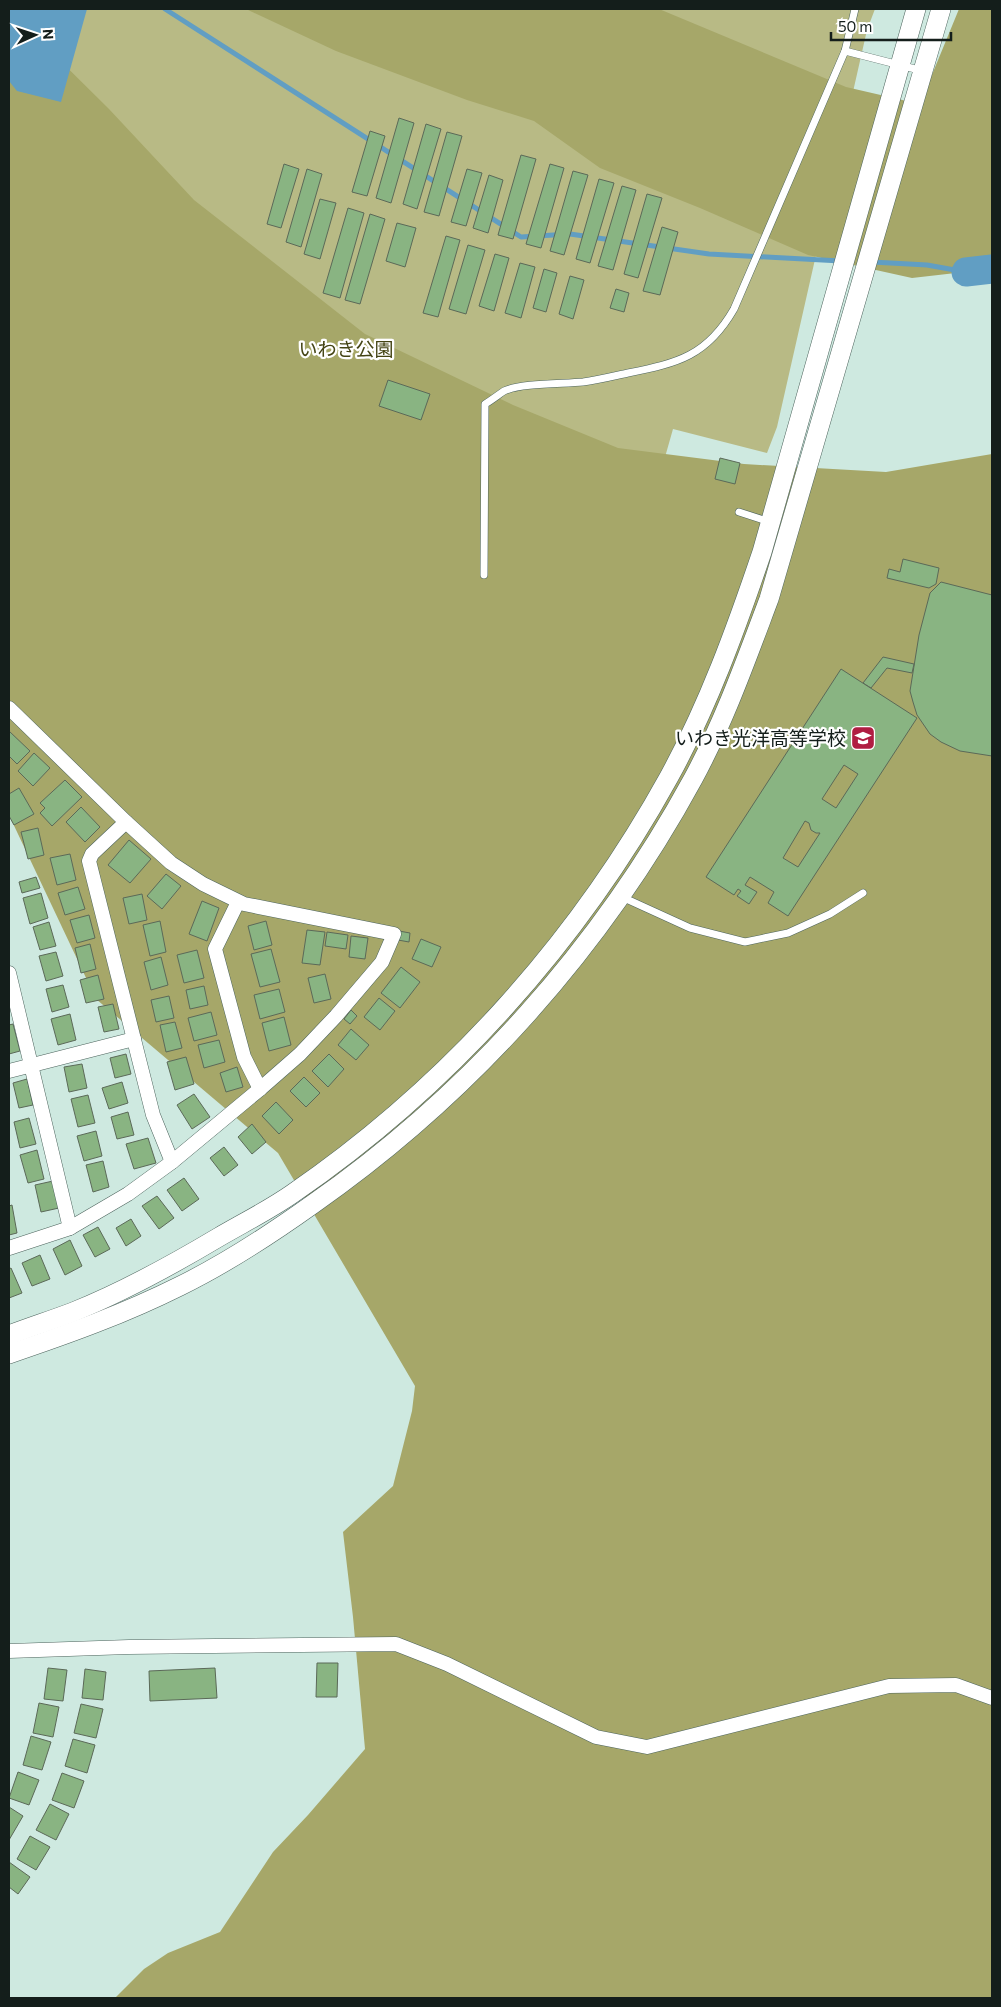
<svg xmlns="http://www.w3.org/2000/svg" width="1001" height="2007" viewBox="0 0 1001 2007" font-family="Commissioner,'Noto Sans JP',sans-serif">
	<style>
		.green { fill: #b8ba85 }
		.forest { fill: #a6a769 }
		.water { fill: #619ec3 }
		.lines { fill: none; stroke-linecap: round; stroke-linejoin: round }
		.stream { stroke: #619ec3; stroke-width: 5 }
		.river { stroke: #619ec3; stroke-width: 29 }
		.building { fill: #89b482; stroke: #5b6958; fill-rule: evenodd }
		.lane-casing { stroke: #4d645d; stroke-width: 8 }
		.street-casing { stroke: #4d645d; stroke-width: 15 }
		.secondary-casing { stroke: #4d645d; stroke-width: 20 }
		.lane { stroke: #fff; stroke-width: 7 }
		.street { stroke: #fff; stroke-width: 14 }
		.secondary { stroke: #fff; stroke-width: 19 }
		.labels { text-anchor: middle; stroke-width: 4.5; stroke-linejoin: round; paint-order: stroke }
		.park-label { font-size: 19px; fill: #444414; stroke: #fff }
		.poi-label { font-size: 19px; fill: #141e1b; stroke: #fff; text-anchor: end }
	</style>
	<rect width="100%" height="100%" fill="#cee9e0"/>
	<polygon class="green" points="9,9 875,9 867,30 777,427 767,453 673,429 619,619 604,840"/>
	<g class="forest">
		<polygon points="246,9 659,9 846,87 911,102 929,82 959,9 992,9 992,265 982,270 912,278 808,255 700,208 600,168 534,121 467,100 336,51"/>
		<polygon points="9,10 109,109 194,200 365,334 513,405 618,448 744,464 886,472 992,454 992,1998 115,1998 144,1969 168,1953 220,1932 273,1852 308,1815 365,1749 353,1617 343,1532 393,1486 412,1411 415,1386 278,1153 96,999 9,815"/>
	</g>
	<polygon class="water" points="9,9 87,9 61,102 17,91 9,81"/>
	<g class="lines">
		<g class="stream">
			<polyline points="165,9 521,237 570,234 709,254 841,261"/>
			<polyline points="872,262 927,265 966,272"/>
		</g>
		<polyline class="river" points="966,272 992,269"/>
	</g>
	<g class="building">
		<polygon points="399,118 414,123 391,203 376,198"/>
		<polygon points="426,124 441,129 417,209 403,204"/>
		<polygon points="370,131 385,136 367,196 352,192"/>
		<polygon points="447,132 462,136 439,216 424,212"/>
		<polygon points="521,155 536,159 513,239 498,235"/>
		<polygon points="284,164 299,169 281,228 267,224"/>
		<polygon points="550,164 564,168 541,248 526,244"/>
		<polygon points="307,169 322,174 301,247 286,242"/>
		<polygon points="467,169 482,173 466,226 451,222"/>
		<polygon points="573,171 588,175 564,255 550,251"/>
		<polygon points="489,175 503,180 488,233 473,228"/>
		<polygon points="599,179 614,183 590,263 576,259"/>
		<polygon points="622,186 636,190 613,270 598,266"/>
		<polygon points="647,194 662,198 638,278 624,274"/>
		<polygon points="320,199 336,203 320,259 304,254"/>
		<polygon points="348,208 364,213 340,298 323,293"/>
		<polygon points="370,214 385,219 360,304 345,300"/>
		<polygon points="397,223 416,228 405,267 386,261"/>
		<polygon points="662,227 678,232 660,295 643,291"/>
		<polygon points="446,236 460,240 438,317 423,313"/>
		<polygon points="468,245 485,250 466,314 449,309"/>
		<polygon points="495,254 509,258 494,311 479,306"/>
		<polygon points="520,263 535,267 521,318 505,313"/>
		<polygon points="544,269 557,273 546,312 533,308"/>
		<polygon points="570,276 584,280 573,319 559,314"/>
		<polygon points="616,289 629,293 624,312 610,308"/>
		<polygon points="388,380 430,394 421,420 379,406"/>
		<polygon points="720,458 740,463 735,484 715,479"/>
		<polygon points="903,559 939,568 936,584 929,588 887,578 889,569 900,572"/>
		<polygon points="941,582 992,595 992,756 960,751 941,742 930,734 917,715 913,702 910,691 919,635 930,593"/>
		<polygon points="883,657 914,664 912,673 887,668 871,688 863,683"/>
		<path d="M841 669 917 718 788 916 768 903 774 892 750 877 745 885 757 892 749 904 737 896 741 891 738 889 734 895 706 877ZM844 765 858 774 836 808 822 799ZM805 821 809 823 811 830 816 833H820L798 867 783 858Z"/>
		<polygon points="9,731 30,751 17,764 9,756"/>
		<polygon points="34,753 50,768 33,786 18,771"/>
		<polygon points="65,780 82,797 52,826 40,813 45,808 40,803"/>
		<polygon points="19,788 34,814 14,825 9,816 9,794"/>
		<polygon points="81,807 100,827 85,842 66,822"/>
		<polygon points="38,828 44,855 28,859 21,832"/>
		<polygon points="129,840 151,859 130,883 108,865"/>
		<polygon points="70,854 76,880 57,885 50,858"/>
		<polygon points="166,874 181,886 162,909 147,896"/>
		<polygon points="36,877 40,888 22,893 19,882"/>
		<polygon points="78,887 85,909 65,915 58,893"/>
		<polygon points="41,893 48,918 30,924 23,898"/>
		<polygon points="142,894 147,920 129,924 123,898"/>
		<polygon points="202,901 219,908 207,941 189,934"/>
		<polygon points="89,915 95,938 77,943 70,920"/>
		<polygon points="160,921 166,952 150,956 143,925"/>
		<polygon points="266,921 272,945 254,950 248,926"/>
		<polygon points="49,922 56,946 40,950 33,927"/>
		<polygon points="307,930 325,932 320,965 302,963"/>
		<polygon points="399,931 410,933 409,942 398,940"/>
		<polygon points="327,932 348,935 346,949 325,946"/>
		<polygon points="351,936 368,938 365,959 349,957"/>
		<polygon points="421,939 441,947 432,967 412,959"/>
		<polygon points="90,944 96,969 81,973 75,948"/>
		<polygon points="271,949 280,982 260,987 251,954"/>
		<polygon points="197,950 204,978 184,983 177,955"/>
		<polygon points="56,952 63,976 46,981 39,956"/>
		<polygon points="161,957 168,985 151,990 144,962"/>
		<polygon points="401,967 420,982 400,1008 381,993"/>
		<polygon points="325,974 331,999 314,1003 308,978"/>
		<polygon points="98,975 104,999 86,1003 80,980"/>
		<polygon points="63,985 69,1007 52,1012 46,989"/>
		<polygon points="204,986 208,1005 190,1009 186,990"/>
		<polygon points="279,989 285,1012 260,1019 254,995"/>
		<polygon points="169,996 174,1018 156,1022 151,1000"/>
		<polygon points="379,998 395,1011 380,1030 364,1017"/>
		<polygon points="113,1004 119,1029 104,1032 98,1007"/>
		<polygon points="351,1010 357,1016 350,1024 344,1019"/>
		<polygon points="211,1012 217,1035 194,1041 188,1018"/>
		<polygon points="70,1014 76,1040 58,1045 51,1019"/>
		<polygon points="284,1017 291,1045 269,1051 262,1023"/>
		<polygon points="175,1022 182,1048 166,1052 160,1025"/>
		<polygon points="13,1024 20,1051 9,1054 9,1025"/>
		<polygon points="351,1029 369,1045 356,1060 338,1045"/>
		<polygon points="219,1040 225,1062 204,1068 198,1045"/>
		<polygon points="126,1054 131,1074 115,1078 110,1058"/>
		<polygon points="329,1054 344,1069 328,1087 312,1071"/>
		<polygon points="186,1057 194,1084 175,1090 167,1062"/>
		<polygon points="82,1064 87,1088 69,1092 64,1067"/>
		<polygon points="237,1067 243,1087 226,1092 220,1073"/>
		<polygon points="304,1077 320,1093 306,1107 290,1091"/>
		<polygon points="27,1079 33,1105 19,1108 13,1083"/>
		<polygon points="122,1082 128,1103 109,1109 102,1088"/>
		<polygon points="194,1094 210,1117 192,1129 177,1105"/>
		<polygon points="88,1095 95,1123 78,1127 71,1099"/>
		<polygon points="276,1102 293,1120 279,1134 262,1116"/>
		<polygon points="128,1112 134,1135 117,1139 111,1117"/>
		<polygon points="29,1118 36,1144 20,1148 14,1122"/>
		<polygon points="252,1124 266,1142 252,1154 238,1137"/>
		<polygon points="96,1131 102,1156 84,1161 77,1136"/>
		<polygon points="148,1138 156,1163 134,1169 126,1144"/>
		<polygon points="224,1147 238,1165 224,1176 210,1158"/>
		<polygon points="37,1150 44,1179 28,1183 20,1155"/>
		<polygon points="103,1161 109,1187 93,1192 86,1165"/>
		<polygon points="184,1178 199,1199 182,1211 167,1190"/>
		<polygon points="53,1181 59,1208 41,1212 35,1185"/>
		<polygon points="157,1196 174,1218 159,1229 142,1206"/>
		<polygon points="12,1205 17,1233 9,1235 9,1206"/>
		<polygon points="131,1219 141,1236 126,1246 116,1228"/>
		<polygon points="98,1227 110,1249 95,1257 83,1235"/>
		<polygon points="70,1240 82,1266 65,1275 53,1249"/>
		<polygon points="40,1255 50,1279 32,1286 22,1263"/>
		<polygon points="11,1268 22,1293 9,1298 9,1269"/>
		<polygon points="317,1663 338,1663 337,1697 316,1697"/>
		<polygon points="48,1668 67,1670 63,1701 44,1699"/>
		<polygon points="215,1668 217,1698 150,1701 149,1671"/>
		<polygon points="85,1669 106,1672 103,1700 82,1698"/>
		<polygon points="39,1703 59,1707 53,1737 33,1733"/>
		<polygon points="81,1704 103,1709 96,1738 74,1733"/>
		<polygon points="31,1736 51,1742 42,1770 23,1765"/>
		<polygon points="73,1739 95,1745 87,1773 65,1766"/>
		<polygon points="18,1772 39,1780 29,1805 9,1798"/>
		<polygon points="62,1773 84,1781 74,1808 52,1800"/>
		<polygon points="50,1804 69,1814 56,1840 36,1830"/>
		<polygon points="9,1807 23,1816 9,1840"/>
		<polygon points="30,1836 50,1847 36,1870 17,1859"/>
		<polygon points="9,1862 30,1877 18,1894 9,1887"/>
	</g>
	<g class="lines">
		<defs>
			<g id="lane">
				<polyline points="845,51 923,71"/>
				<polyline points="739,512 770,522"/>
				<path d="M484 575 485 404C492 400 498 395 504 391 521 383 563 384 583 382 598 380 614 376 628 373 678 363 707 356 734 309L845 51 855 9"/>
				<polyline points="622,897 690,928 745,942 788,933 830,914 863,893"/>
			</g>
			<g id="street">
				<polyline points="9,708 126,822 171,863 203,884 244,904 394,934 382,962 336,1016 300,1054 260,1089 172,1162 128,1194 70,1228 9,1248"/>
				<polyline points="126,822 92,854 89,861 153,1115 172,1162"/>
				<polyline points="238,902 215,949 244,1057 260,1089"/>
				<polyline points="9,973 70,1228"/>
				<polyline points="9,1071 134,1039"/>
				<polyline points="9,1651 129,1647 396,1644 447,1664 596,1737 647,1747 889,1686 956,1685 992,1698"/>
			</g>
			<g id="secondary">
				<path d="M9 1335C30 1327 52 1320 73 1312 123 1292 172 1265 219 1237 243 1223 269 1210 292 1194 448 1087 578 942 669 777 708 706 736 629 762 552L916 9"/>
				<path d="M9 1354C68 1334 124 1314 180 1286 227 1263 271 1234 313 1204 470 1094 601 948 693 779 724 722 746 660 769 599L941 9"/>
			</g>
		</defs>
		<use href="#lane" class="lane-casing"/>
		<use href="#street" class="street-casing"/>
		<use href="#secondary" class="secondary-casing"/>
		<use href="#lane" class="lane"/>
		<use href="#street" class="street"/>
		<use href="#secondary" class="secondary"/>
	</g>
	<defs>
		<symbol id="school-square" viewBox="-11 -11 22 22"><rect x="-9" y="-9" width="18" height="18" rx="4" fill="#b01d42" stroke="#fff"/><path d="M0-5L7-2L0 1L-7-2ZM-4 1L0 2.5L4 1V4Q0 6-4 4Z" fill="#fff"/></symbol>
	</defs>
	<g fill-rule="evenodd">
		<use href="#school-square" x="849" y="724" width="28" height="28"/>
	</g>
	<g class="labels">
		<g class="park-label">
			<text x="346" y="356">いわき公園</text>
		</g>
		<g class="poi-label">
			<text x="846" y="745">いわき光洋高等学校</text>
		</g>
	</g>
	<rect width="1001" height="2007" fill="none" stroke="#141e1b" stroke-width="20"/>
	<g transform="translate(35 35) rotate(87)" stroke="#ffffff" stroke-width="4" paint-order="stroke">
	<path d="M0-4L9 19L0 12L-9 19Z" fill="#141e1b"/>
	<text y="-8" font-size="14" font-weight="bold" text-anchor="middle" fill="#141e1b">N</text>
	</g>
	<path d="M831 32v8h120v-8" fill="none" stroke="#141e1b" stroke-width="2.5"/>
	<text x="838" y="32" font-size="15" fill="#141e1b" stroke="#ffffff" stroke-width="4" paint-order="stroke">50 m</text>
</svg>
